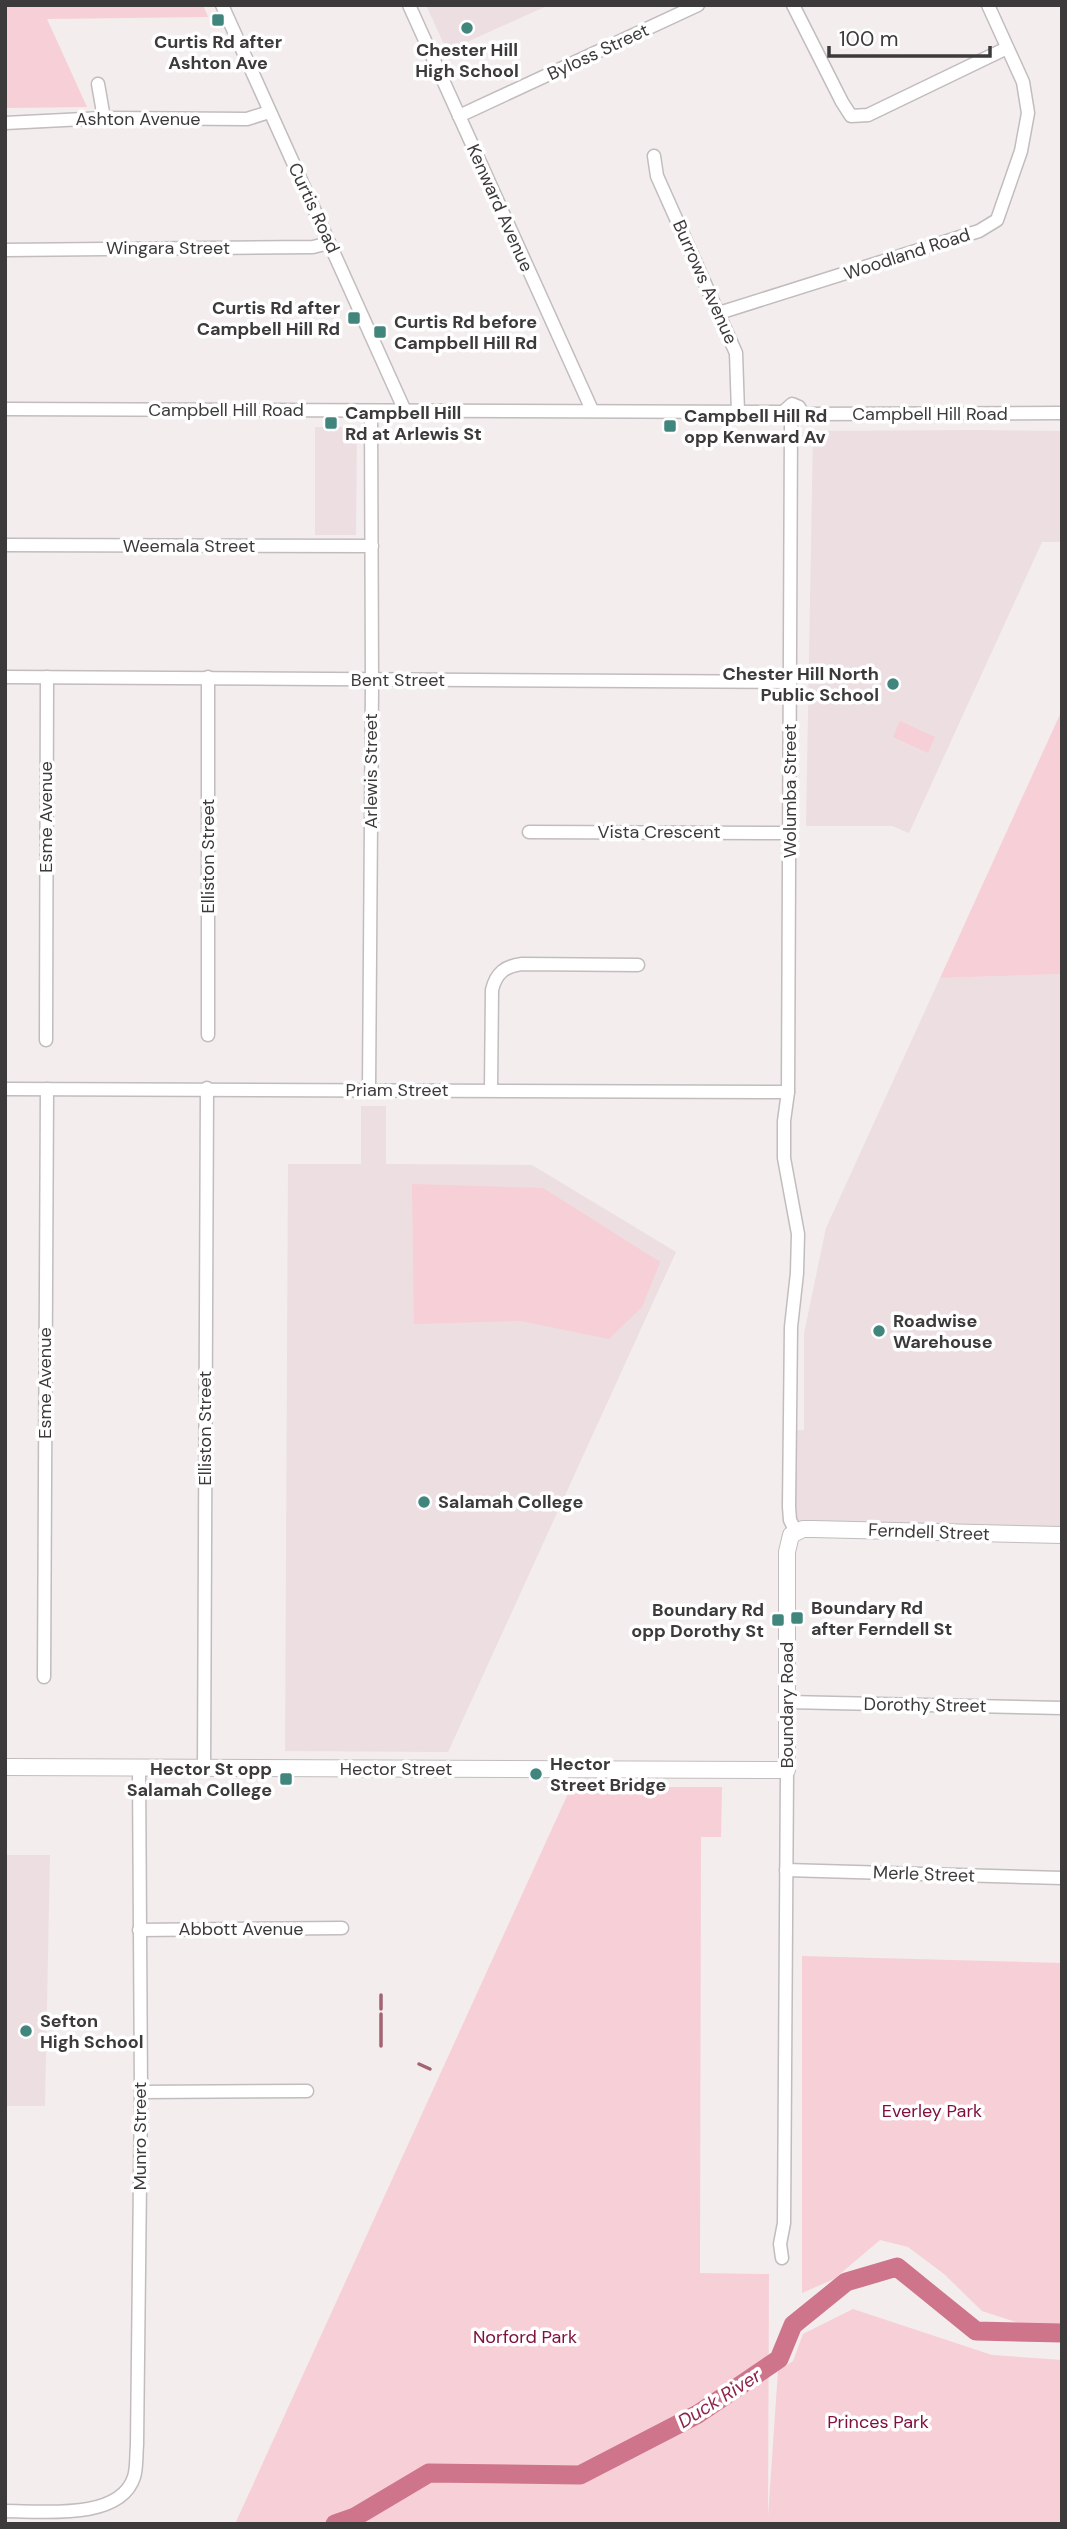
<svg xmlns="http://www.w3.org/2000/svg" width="1067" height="2529" viewBox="0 0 1067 2529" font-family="'DM Sans',sans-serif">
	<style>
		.built { fill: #ecdee1 }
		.green { fill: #f7cfd7 }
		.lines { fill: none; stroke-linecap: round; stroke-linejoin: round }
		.stream { stroke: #a26373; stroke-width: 3.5 }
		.river { stroke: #ce748b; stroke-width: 19 }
		.minor-casing { stroke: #c2bcbe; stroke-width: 15 }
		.major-casing { stroke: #c2bcbe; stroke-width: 18 }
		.minor { stroke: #fff; stroke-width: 12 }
		.major { stroke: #fff; stroke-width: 16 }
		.poi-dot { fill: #41867d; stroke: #fff; stroke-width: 2.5 }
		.labels { text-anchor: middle; stroke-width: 7; stroke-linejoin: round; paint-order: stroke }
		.poi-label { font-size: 18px; font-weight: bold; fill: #3c3a3a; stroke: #fff; text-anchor: start }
		.street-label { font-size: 18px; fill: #3c3a3a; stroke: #fff }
		.park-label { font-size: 18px; fill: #80113e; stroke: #fff }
		.water-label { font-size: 19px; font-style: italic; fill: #8f234a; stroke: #fff }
	</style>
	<rect width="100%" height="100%" fill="#f3edee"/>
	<g class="built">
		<polygon points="426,5 549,5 447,51"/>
		<polygon points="315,427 357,427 356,535 315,535"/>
		<polygon points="976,430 1062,431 1062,542 1042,542 909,833 892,826 806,826 813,431"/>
		<polygon points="1062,974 1062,1535 796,1532 788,1431 804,1430 804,1333 826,1228 940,978"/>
		<polygon points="361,1106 386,1106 386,1164 532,1165 676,1252 448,1752 285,1751 288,1164 361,1164"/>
		<polygon points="5,1855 50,1855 45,2106 5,2106"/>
	</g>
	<g class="green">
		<polygon points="5,5 203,5 208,17 47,19 87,107 5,108"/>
		<polygon points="1062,710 1062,974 940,978"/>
		<polygon points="900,721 935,737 928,753 893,737"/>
		<polygon points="412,1184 543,1188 660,1262 642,1307 609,1339 521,1321 414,1324"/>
		<polygon points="571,1787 722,1787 721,1837 701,1837 700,2273 769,2274 768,2516 778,2371 793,2361 803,2334 853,2309 992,2355 1062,2360 1062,2524 235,2524"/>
		<polygon points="802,1956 1062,1963 1062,2337 982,2311 944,2274 908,2247 880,2240 834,2279 802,2293"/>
	</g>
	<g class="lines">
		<g class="stream">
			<polyline points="381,1995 381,2009"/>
			<polyline points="381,2014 381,2046"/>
			<polyline points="419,2064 430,2069"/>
		</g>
		<polyline class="river" points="335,2524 355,2517 429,2473 580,2475 698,2414 779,2359 793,2325 846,2282 897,2267 976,2331 1062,2333"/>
		<defs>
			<g id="minor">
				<polyline points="222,5 405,411"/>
				<polyline points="409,5 592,410"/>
				<polyline points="793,5 842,102 851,116 868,115 1007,48"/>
				<polyline points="98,84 104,118"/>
				<polyline points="459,116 698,5"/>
				<polyline points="5,123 104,118 247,119 269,112"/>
				<polyline points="654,156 657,176 736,353 738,412"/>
				<polyline points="5,250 313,247 329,243"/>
				<polyline points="719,313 979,231 997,220 1021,151 1028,113 1023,82 988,5"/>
				<polyline points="5,409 783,412"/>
				<polyline points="783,412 792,404 799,407 803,414"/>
				<polyline points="803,414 1062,413"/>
				<polyline points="791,424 788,1092 784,1121 784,1158 798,1234 797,1273 791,1327 789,1507 790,1520 796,1532"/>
				<polyline points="5,545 372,546"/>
				<polyline points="5,677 790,682"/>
				<polyline points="529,832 790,833"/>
				<polyline points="208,1035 208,677"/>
				<polyline points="46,1040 47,677"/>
				<polyline points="5,1089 788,1092"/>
				<polyline points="369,1089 372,685 371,411"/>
				<path d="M491 1090 492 990C496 973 505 966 522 964L638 965"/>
				<polyline points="44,1677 47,1089"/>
				<polyline points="787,1702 1062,1708"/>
				<polyline points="204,1768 207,1088"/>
				<polyline points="786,1870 1062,1878"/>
				<polyline points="139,1930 342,1928"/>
				<polyline points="141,2092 307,2091"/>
				<polyline points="782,2258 780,2244 784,2223 787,1770"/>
				<path d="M5 2511C41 2511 120 2521 134 2477 137 2468 136 2455 137 2445L141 2092 139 1768"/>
			</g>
			<polyline id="major" points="5,1767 787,1770 787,1552 791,1535 803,1529 813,1529 1062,1535"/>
		</defs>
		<use href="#minor" class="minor-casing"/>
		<use href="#major" class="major-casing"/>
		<use href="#minor" class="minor"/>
		<use href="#major" class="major"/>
	</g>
	<g class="poi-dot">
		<rect x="211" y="13" width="14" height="14" rx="3.5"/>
		<circle cx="467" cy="28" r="7"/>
		<rect x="347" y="311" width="14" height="14" rx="3.5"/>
		<rect x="373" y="325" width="14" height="14" rx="3.5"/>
		<rect x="324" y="416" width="14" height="14" rx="3.5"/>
		<rect x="663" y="419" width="14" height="14" rx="3.5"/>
		<circle cx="893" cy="684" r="7"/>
		<circle cx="879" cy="1331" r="7"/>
		<circle cx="424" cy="1502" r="7"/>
		<rect x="790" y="1611" width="14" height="14" rx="3.5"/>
		<rect x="771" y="1613" width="14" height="14" rx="3.5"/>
		<circle cx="536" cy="1774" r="7"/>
		<rect x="279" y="1772" width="14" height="14" rx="3.5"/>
		<circle cx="26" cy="2031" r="7"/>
	</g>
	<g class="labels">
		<g class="poi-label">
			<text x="218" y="48" text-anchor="middle">Curtis Rd after<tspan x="218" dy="21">Ashton Ave</tspan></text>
			<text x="467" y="56" text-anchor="middle">Chester Hill<tspan x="467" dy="21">High School</tspan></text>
			<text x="340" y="314" text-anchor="end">Curtis Rd after<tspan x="340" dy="21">Campbell Hill Rd</tspan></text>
			<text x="394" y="328">Curtis Rd before<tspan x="394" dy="21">Campbell Hill Rd</tspan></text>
			<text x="345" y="419">Campbell Hill<tspan x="345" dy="21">Rd at Arlewis St</tspan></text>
			<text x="684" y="422">Campbell Hill Rd<tspan x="684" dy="21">opp Kenward Av</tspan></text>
			<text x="879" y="680" text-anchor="end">Chester Hill North<tspan x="879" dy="21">Public School</tspan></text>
			<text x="893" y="1327">Roadwise<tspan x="893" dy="21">Warehouse</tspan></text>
			<text x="438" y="1508">Salamah College</text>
			<text x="811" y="1614">Boundary Rd<tspan x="811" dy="21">after Ferndell St</tspan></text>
			<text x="764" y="1616" text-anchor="end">Boundary Rd<tspan x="764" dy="21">opp Dorothy St</tspan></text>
			<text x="550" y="1770">Hector<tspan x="550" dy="21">Street Bridge</tspan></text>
			<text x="272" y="1775" text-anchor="end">Hector St opp<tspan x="272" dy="21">Salamah College</tspan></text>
			<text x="40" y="2027">Sefton<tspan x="40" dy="21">High School</tspan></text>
		</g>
		<g class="street-label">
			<text transform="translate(598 52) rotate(-25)" y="6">Byloss Street</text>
			<text x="138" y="125">Ashton Avenue</text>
			<text transform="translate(314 208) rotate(65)" y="6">Curtis Road</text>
			<text transform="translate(500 208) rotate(66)" y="6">Kenward Avenue</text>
			<text x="168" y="254">Wingara Street</text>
			<text transform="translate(907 254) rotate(-18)" y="6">Woodland Road</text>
			<text transform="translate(705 282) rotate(66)" y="6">Burrows Avenue</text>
			<text x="226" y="416">Campbell Hill Road</text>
			<text x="930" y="420">Campbell Hill Road</text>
			<text x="189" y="552">Weemala Street</text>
			<text x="398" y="686">Bent Street</text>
			<text transform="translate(371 771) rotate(-90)" y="6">Arlewis Street</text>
			<text transform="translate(790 791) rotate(-90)" y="6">Wolumba Street</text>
			<text transform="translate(46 817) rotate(-90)" y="6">Esme Avenue</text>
			<text x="659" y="838">Vista Crescent</text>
			<text transform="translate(208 856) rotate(-90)" y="6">Elliston Street</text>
			<text x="397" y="1096">Priam Street</text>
			<text transform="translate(45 1383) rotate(-90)" y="6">Esme Avenue</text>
			<text transform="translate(205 1428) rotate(-90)" y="6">Elliston Street</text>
			<text transform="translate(929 1532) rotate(2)" y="6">Ferndell Street</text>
			<text transform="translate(787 1705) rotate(-90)" y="6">Boundary Road</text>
			<text transform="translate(925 1705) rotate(1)" y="6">Dorothy Street</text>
			<text x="396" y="1775">Hector Street</text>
			<text transform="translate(924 1874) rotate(2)" y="6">Merle Street</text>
			<text x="241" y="1935">Abbott Avenue</text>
			<text transform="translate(140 2136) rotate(-90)" y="6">Munro Street</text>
		</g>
		<g class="park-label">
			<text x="932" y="2117">Everley Park</text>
			<text x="525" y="2343">Norford Park</text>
			<text x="878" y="2428">Princes Park</text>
		</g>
		<g class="water-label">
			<text transform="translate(719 2398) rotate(-32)" y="7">Duck River</text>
		</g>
	</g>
	<rect width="1067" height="2529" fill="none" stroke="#3c3a3a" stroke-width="14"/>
	<path d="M829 46v10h161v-10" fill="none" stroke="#3c3a3a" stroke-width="3.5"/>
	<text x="839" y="46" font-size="21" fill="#3c3a3a" stroke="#ffffff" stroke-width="5" paint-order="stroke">100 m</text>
</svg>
